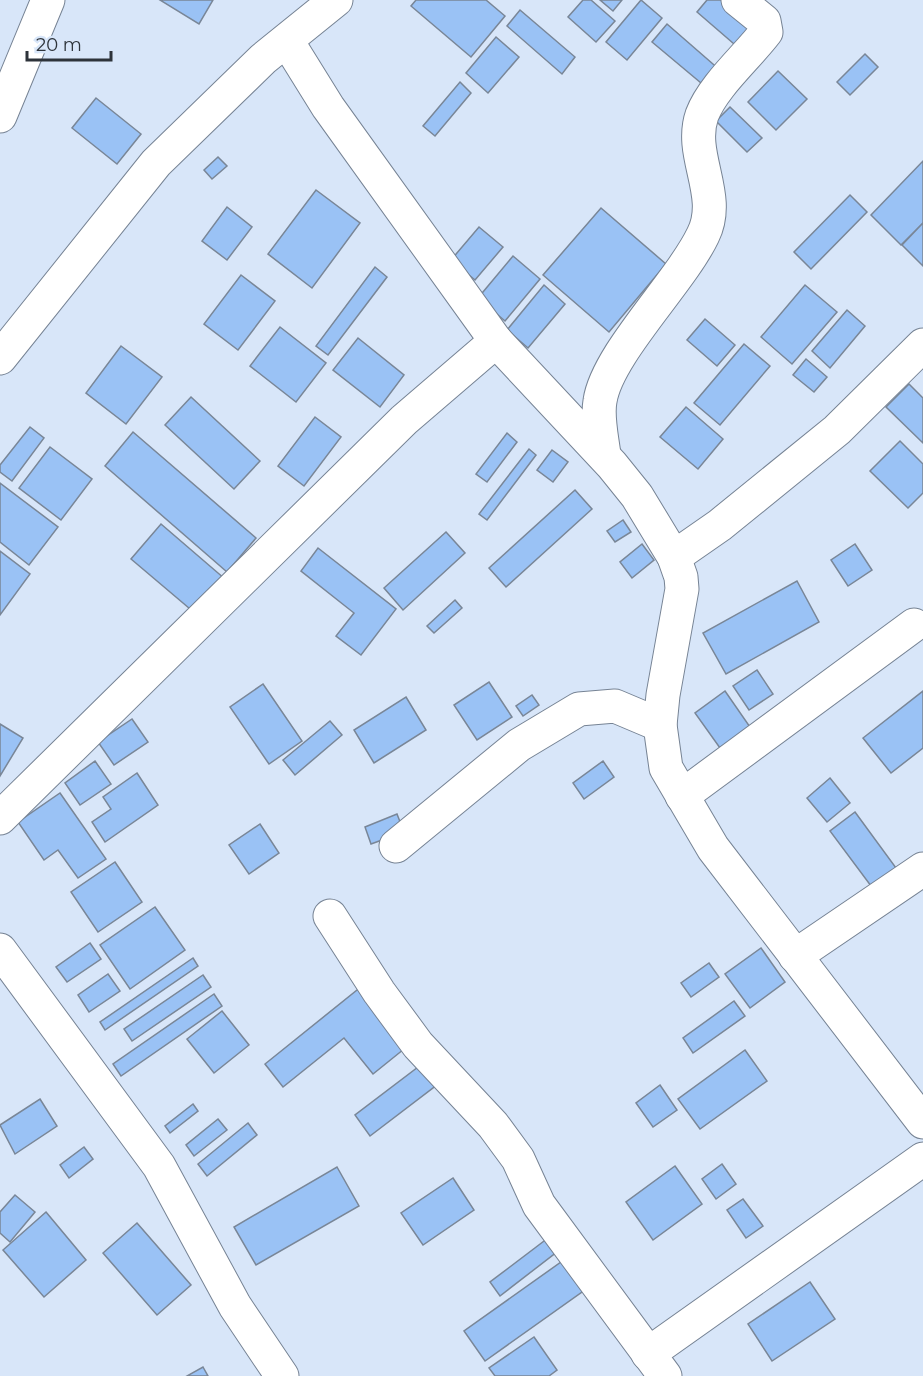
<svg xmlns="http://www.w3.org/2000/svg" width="923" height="1376" viewBox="0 0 923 1376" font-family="Montserrat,sans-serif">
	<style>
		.building { fill: #9ac2f5; stroke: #798697; stroke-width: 1.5 }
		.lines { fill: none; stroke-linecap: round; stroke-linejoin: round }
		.minor-casing { stroke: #768394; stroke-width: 35 }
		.minor { stroke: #fff; stroke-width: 33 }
	</style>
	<rect width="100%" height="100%" fill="#d8e6f9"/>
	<g class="building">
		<polygon points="160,0 213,0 199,24"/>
		<polygon points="416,0 486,0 505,16 471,57 411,6"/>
		<polygon points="583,0 591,0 615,21 596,42 568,17"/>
		<polygon points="600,0 622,0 613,11"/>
		<polygon points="641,0 662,18 627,60 606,42"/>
		<polygon points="707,0 728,0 760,27 741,50 697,12"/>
		<polygon points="520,10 575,57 562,74 507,26"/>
		<polygon points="667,24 721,71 707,88 652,42"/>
		<polygon points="496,37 519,57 488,93 466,73"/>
		<polygon points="865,54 878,67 850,95 837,82"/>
		<polygon points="778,71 807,99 776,130 748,102"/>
		<polygon points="460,82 471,93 435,136 423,126"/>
		<polygon points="96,98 141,134 117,164 72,128"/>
		<polygon points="730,107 762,138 747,152 716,121"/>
		<polygon points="218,157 227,166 212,179 204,170"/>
		<polygon points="923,161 923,223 901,245 871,215"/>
		<polygon points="316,190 360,223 312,288 268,254"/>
		<polygon points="850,195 867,212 811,269 794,252"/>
		<polygon points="227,207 252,227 227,260 202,241"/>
		<polygon points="601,208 666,264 609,332 543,275"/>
		<polygon points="923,223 923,266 902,245"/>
		<polygon points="479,227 503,247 475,280 451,260"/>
		<polygon points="513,256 540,279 505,321 478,298"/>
		<polygon points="375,267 387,277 328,355 316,346"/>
		<polygon points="241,275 275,301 238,350 204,324"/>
		<polygon points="544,285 565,304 528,348 507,330"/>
		<polygon points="805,285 837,312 792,364 761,337"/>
		<polygon points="847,310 865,326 830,368 812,351"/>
		<polygon points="705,319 735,345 717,366 687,340"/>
		<polygon points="280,327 326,363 296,402 250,366"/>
		<polygon points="358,338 404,375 380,407 333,370"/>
		<polygon points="744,344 770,366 720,425 694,403"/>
		<polygon points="121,346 162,377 126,424 86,393"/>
		<polygon points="806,359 827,377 814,392 793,375"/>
		<polygon points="909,384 923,398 923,443 886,407"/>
		<polygon points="191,397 260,461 234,489 165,425"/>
		<polygon points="686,407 723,439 698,469 660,437"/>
		<polygon points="315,417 341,437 304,486 278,466"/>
		<polygon points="30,427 44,438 12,481 0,472 0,465"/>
		<polygon points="133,432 256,538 227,572 105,466"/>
		<polygon points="507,433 517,442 487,482 476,474"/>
		<polygon points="900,441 923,464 923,493 908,508 870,471"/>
		<polygon points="50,447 92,479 61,520 19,488"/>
		<polygon points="529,449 536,455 487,520 479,514"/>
		<polygon points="552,450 568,462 553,482 537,470"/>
		<polygon points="0,483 58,527 29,565 0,542"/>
		<polygon points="575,490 592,509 506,587 489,568"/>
		<polygon points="623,520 631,532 615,542 607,531"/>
		<polygon points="161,524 225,579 196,614 131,559"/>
		<polygon points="446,532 465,553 403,610 384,588"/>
		<polygon points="642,544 654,560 632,578 620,562"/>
		<polygon points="855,544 872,570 848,586 831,560"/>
		<polygon points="318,548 396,609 361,655 336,636 354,613 301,571"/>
		<polygon points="0,551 30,574 0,615"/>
		<polygon points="797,581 819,622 726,674 703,633"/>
		<polygon points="455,600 462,608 434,633 427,626"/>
		<polygon points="757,670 773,694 749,710 733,686"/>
		<polygon points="489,682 512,717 477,740 454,705"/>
		<polygon points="263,684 302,741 269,764 230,707"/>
		<polygon points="725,691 750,727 720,748 695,713"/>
		<polygon points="923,691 923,748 891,773 863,738"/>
		<polygon points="532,695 539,705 523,716 516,706"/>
		<polygon points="406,697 426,730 374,763 354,730"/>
		<polygon points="132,719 148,742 114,765 98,742"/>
		<polygon points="330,721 342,735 295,775 283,760"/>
		<polygon points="0,724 23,738 0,776"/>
		<polygon points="95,761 111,784 80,805 65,783"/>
		<polygon points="603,761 614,777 584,799 573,783"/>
		<polygon points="137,773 158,805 105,842 92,822 111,809 103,797"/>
		<polygon points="830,778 850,803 827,822 807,798"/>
		<polygon points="60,793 106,859 78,878 58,850 44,860 18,822"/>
		<polygon points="855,812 899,872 874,890 830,831"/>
		<polygon points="397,814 404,832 371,844 365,827"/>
		<polygon points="260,824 279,853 249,874 229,845"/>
		<polygon points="115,862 142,902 98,932 71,892"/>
		<polygon points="155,907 185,950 130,989 100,945"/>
		<polygon points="90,943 101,959 67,982 56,967"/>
		<polygon points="761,948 785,982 750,1008 725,974"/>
		<polygon points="193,958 198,966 105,1030 100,1022"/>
		<polygon points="709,963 719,977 691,997 681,983"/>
		<polygon points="108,974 120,991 89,1012 78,995"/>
		<polygon points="203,975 211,987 132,1041 124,1029"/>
		<polygon points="367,982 414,1041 373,1074 344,1038 283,1087 265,1064"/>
		<polygon points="214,994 222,1006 121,1076 113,1064"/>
		<polygon points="734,1001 745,1016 693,1053 683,1038"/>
		<polygon points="222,1011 249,1045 214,1073 187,1039"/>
		<polygon points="745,1050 767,1081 700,1129 678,1099"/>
		<polygon points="426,1061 442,1081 370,1136 355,1115"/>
		<polygon points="660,1085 677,1110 653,1127 636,1103"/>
		<polygon points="40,1099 57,1126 15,1154 0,1125"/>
		<polygon points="193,1104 198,1111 170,1133 165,1126"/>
		<polygon points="218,1119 227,1130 194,1156 186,1145"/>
		<polygon points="248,1123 257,1135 207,1176 198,1164"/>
		<polygon points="84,1147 93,1159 69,1178 60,1165"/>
		<polygon points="722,1164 736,1184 716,1199 702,1179"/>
		<polygon points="675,1166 702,1204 653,1240 626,1202"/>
		<polygon points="337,1167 359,1206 256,1265 234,1227"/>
		<polygon points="453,1178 474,1210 423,1245 401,1213"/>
		<polygon points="15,1195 35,1212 10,1242 0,1233 0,1212"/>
		<polygon points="743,1199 763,1226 746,1238 727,1210"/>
		<polygon points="46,1212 86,1260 44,1297 3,1250"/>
		<polygon points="137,1223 191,1285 157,1315 103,1253"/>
		<polygon points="552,1235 562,1248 500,1296 490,1282"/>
		<polygon points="568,1257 589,1287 485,1361 464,1331"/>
		<polygon points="810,1282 835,1319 772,1361 748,1324"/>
		<polygon points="534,1337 557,1370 549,1376 495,1376 489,1368"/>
		<polygon points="203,1367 208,1376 187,1376"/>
	</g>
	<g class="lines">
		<defs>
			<g id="minor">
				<polyline points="287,41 328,107 496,341 612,465 637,496 674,557 681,577 682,589 663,695 660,725 666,768 713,848 923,1122"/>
				<polyline points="0,116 48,0"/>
				<polyline points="0,358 156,163 263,59 336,0"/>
				<path d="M604 455C602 438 597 418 600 401 607 354 680 283 703 235 723 195 688 155 702 115 713 86 747 57 766 32L764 21 738 0"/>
				<polyline points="674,557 720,525 837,430 923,345"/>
				<polyline points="682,796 914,625"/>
				<polyline points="0,818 404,420 496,341"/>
				<polyline points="396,846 519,745 579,709 615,706 660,725"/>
				<polyline points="330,916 379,992 418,1045 493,1125 518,1159 539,1205 665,1376"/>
				<polyline points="0,950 159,1166 235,1306 282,1376"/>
				<polyline points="795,956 923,869"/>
				<polyline points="648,1354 923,1159"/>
			</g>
		</defs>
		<use href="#minor" class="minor-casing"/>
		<use href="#minor" class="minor"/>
	</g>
	<path d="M27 51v9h84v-9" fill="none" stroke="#2d333a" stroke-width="3"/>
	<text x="36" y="51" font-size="18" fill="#2d333a" stroke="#d8e6f9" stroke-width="4.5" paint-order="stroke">20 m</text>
</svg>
